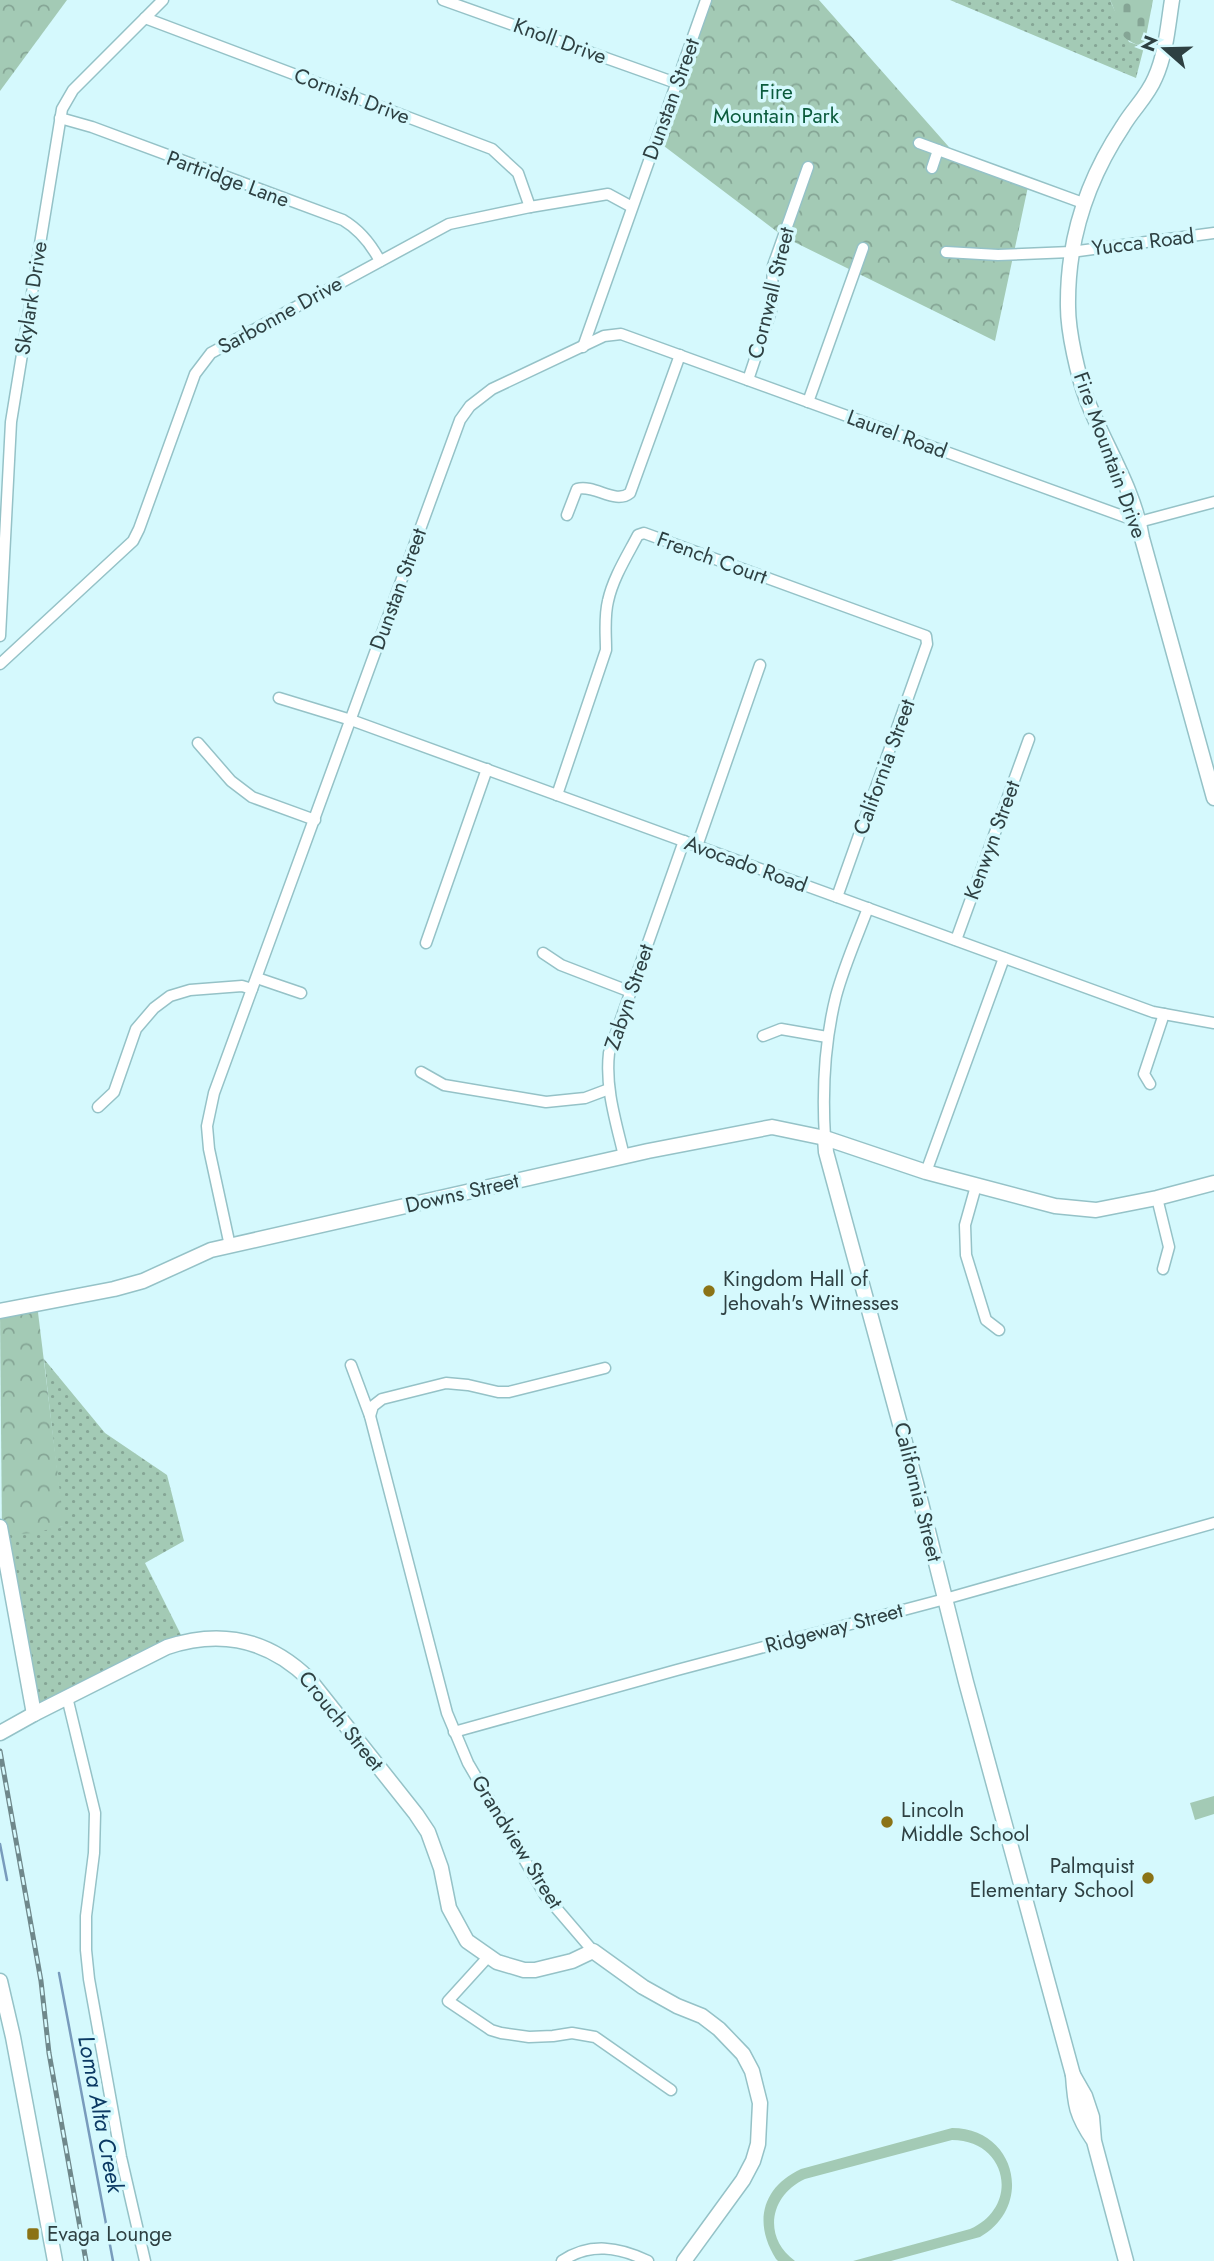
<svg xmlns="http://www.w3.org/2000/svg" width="1214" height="2261" viewBox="0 0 1214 2261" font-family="Jost,sans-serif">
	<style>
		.grass { fill: url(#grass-dots) }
		.forest { fill: url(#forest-crowns) }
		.cemetery { fill: url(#cemetery-stones) }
		.pitch { fill: #a3cab5 }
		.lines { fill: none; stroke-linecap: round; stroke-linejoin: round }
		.stream { stroke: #789bbc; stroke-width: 2.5 }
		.minor-casing { stroke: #95c2c7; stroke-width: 13 }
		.major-casing { stroke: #95c2c7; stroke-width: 17 }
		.minor { stroke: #fff; stroke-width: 10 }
		.major { stroke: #fff; stroke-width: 14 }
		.rail-casing { stroke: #6f888b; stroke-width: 5 }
		.rail { stroke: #d5f9fd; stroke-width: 2.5; stroke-dasharray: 8; stroke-linecap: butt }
		.poi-dot { fill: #8b7316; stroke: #d5f9fd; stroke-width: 2.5 }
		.labels { text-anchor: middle; stroke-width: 7; stroke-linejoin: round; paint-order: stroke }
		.street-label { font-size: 21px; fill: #2e4042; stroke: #d5f9fd }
		.park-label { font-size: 21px; fill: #0a5b3c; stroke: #d5f9fd }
		.poi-label { font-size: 21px; fill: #2e4042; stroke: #d5f9fd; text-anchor: start }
		.water-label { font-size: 23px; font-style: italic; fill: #0c3a64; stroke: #d5f9fd }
	</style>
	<defs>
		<pattern id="grass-dots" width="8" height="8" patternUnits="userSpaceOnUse" patternTransform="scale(1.75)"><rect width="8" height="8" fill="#a3cab5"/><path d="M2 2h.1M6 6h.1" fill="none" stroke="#85a595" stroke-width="1.8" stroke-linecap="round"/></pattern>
		<pattern id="forest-crowns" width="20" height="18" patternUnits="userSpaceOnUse" patternTransform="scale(1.75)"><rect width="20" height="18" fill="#a3cab5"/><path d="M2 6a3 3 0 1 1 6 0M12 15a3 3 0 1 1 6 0" fill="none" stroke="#85a595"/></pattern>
		<pattern id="cemetery-stones" width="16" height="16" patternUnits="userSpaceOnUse" patternTransform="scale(1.75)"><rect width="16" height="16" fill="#a3cab5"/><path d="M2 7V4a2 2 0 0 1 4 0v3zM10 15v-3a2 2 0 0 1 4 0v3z" fill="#85a595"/></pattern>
	</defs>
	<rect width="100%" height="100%" fill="#d5f9fd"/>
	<g class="grass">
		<polygon points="950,0 1110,0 1129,42 1144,47 1136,78"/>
		<polygon points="44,1359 105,1433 167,1475 184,1541 145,1563 184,1641 34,1714 2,1535 63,1526"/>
	</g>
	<g class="forest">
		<polygon points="0,0 67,0 0,91"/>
		<polygon points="706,0 819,0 956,155 1029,182 995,341 784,237 656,140"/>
		<polygon points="37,1304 64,1526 33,1533 2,1535 0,1311"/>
	</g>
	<path class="cemetery" d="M1110 0H1153L1144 47C1111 37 1123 25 1110 0Z"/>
	<g class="pitch">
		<polygon points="1214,1796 1214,1814 1195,1820 1190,1803"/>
		<path d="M952 2128C1015 2128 1035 2205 980 2237L891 2261H853L970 2229C1021 2206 1007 2140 952 2140L805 2179C770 2195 762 2237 795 2261H778L776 2259C753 2223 762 2187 801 2169Z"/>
	</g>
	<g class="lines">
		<g class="stream">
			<polyline points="0,1844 7,1880"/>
			<polyline points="59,1973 113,2261"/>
		</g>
		<defs>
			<g id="minor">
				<polyline points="443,0 676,83"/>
				<polyline points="145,18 492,149 518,173 530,207"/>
				<path d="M60 118 92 127 343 220C360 230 371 244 380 261"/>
				<polyline points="919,143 1083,203"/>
				<polyline points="932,168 938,150"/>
				<polyline points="946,252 998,255 1071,252 1214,233"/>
				<polyline points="583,347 706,0"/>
				<polyline points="748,380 771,311 773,266 808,167"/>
				<polyline points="808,402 863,248"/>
				<path d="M567 515 577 489C595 484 615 505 630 493L680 355"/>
				<polyline points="0,636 11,422 62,109 73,90 163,0"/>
				<polyline points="0,664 133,541 139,529 195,374 211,353 449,224 530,207 608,194 632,207"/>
				<polyline points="279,698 351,720 1153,1012 1214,1023"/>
				<polyline points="198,743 231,781 252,797 315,820"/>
				<path d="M557 795 606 650C606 634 604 617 608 601 613 578 627 556 638 535L644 533 926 636 927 644 837 897"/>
				<polyline points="697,846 760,665"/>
				<polyline points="956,940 1029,739"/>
				<polyline points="426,943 487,769"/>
				<polyline points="543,953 561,965 631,992"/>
				<polyline points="257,978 301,993"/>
				<polyline points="763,1036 781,1029 827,1037"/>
				<polyline points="421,1072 444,1085 546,1102 585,1098 609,1089"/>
				<polyline points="1150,1084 1144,1074 1164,1014"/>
				<polyline points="98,1107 114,1092 136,1029 154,1008 170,996 190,990 242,986 252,989"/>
				<path d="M825 1138C822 1089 824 1044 836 996 844 966 857 937 868 908"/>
				<path d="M624 1156C616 1122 605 1088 609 1053L684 841"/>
				<polyline points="926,1172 1004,958"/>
				<polyline points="976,1186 965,1225 966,1255 986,1320 999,1330"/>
				<polyline points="1157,1198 1169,1247 1163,1269"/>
				<polyline points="230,1246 209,1149 207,1126 214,1093 460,420 470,406 492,389 604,336 621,334 1139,522 1214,502"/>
				<polyline points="351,1365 370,1416 447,1713 468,1763 545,1895 593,1951"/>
				<polyline points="370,1416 373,1406 382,1399 446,1383 468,1385 498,1392 509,1392 605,1368"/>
				<polyline points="67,1697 95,1813 94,1853 86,1916 86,1950 89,1979 121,2157 145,2261"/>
				<polyline points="454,1732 677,1670 945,1599 1214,1523"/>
				<polyline points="488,1957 448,2001 491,2030 501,2033 529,2037 553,2036 572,2033 595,2037 671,2090"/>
				<path d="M562 2261C590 2242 619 2247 648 2261"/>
			</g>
			<g id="major">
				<path d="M1172 0C1168 25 1166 54 1155 78 1147 97 1133 109 1123 126 1087 180 1067 242 1068 307 1068 332 1078 376 1087 400 1105 446 1134 489 1142 538L1214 798"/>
				<polyline points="825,1138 826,1152 916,1483 966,1682 1073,2075"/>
				<polyline points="0,1311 114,1289 143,1281 211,1250 648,1151 772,1127 825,1138 926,1172 1055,1206 1096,1210 1157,1198 1214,1183"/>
				<polyline points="0,1527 34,1714"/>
				<path d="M0 1733 34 1714 167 1647C221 1629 268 1639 309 1679L416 1814 428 1832 441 1868 449 1908 467 1941 497 1962 524 1970H535L572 1961 593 1951 643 1987 677 2006 702 2016 719 2029 743 2054 752 2071 760 2103 758 2144 753 2161 743 2180 684 2261"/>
				<polyline points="0,1981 13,2037 55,2261"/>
				<path d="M1094 2141C1076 2115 1075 2105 1073 2075L1085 2096 1092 2117 1094 2141 1126 2261"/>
			</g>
		</defs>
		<use href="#minor" class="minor-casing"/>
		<use href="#major" class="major-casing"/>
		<use href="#minor" class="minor"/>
		<use href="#major" class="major"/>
		<defs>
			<polyline id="rail" points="0,1751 41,1981 49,2053 86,2261"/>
		</defs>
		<use href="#rail" class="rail-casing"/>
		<use href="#rail" class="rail"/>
	</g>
	<g class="poi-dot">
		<circle cx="709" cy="1291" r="7"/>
		<circle cx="887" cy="1822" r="7"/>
		<circle cx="1148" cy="1878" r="7"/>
		<rect x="26" y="2227" width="14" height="14" rx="3.5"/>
	</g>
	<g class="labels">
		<g class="street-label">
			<text transform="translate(560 41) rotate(20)" y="7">Knoll Drive</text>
			<text transform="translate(352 96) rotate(21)" y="7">Cornish Drive</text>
			<text transform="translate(671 99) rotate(-70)" y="7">Dunstan Street</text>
			<text transform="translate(228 179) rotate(20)" y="7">Partridge Lane</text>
			<text transform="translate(1143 242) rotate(-7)" y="7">Yucca Road</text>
			<text transform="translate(771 293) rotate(-76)" y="7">Cornwall Street</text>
			<text transform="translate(31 298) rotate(-81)" y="7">Skylark Drive</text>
			<text transform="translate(280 315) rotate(-29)" y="7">Sarbonne Drive</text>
			<text transform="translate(897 434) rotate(20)" y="7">Laurel Road</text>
			<text transform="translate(1110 455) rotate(70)" y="7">Fire Mountain Drive</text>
			<text transform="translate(712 558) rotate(20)" y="7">French Court</text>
			<text transform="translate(398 589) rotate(-70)" y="7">Dunstan Street</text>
			<text transform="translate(884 767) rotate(-70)" y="7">California Street</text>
			<text transform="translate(992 840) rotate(-70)" y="7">Kenwyn Street</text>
			<text transform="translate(746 864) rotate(20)" y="7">Avocado Road</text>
			<text transform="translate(629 997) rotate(-71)" y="7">Zabyn Street</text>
			<text transform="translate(462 1193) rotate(-13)" y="7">Downs Street</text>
			<text transform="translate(918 1492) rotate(76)" y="7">California Street</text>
			<text transform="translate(834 1628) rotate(-15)" y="7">Ridgeway Street</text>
			<text transform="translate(341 1721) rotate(51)" y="7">Crouch Street</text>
			<text transform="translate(517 1842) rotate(58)" y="7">Grandview Street</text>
		</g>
		<g class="park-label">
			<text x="776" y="99">Fire<tspan x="776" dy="24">Mountain Park</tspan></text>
		</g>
		<g class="poi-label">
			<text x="723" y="1286">Kingdom Hall of<tspan x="723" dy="24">Jehovah's Witnesses</tspan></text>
			<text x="901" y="1817">Lincoln<tspan x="901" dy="24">Middle School</tspan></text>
			<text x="1134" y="1873" text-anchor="end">Palmquist<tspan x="1134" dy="24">Elementary School</tspan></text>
			<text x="47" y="2241">Evaga Lounge</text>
		</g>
		<g class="water-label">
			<text transform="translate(101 2114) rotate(79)" y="8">Loma Alta Creek</text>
		</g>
	</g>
	<g transform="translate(1165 49) rotate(290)" stroke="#d5f9fd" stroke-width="5" paint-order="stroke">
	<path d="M0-5L12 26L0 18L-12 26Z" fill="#2e4042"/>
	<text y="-10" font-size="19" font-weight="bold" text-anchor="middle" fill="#2e4042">N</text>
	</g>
</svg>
